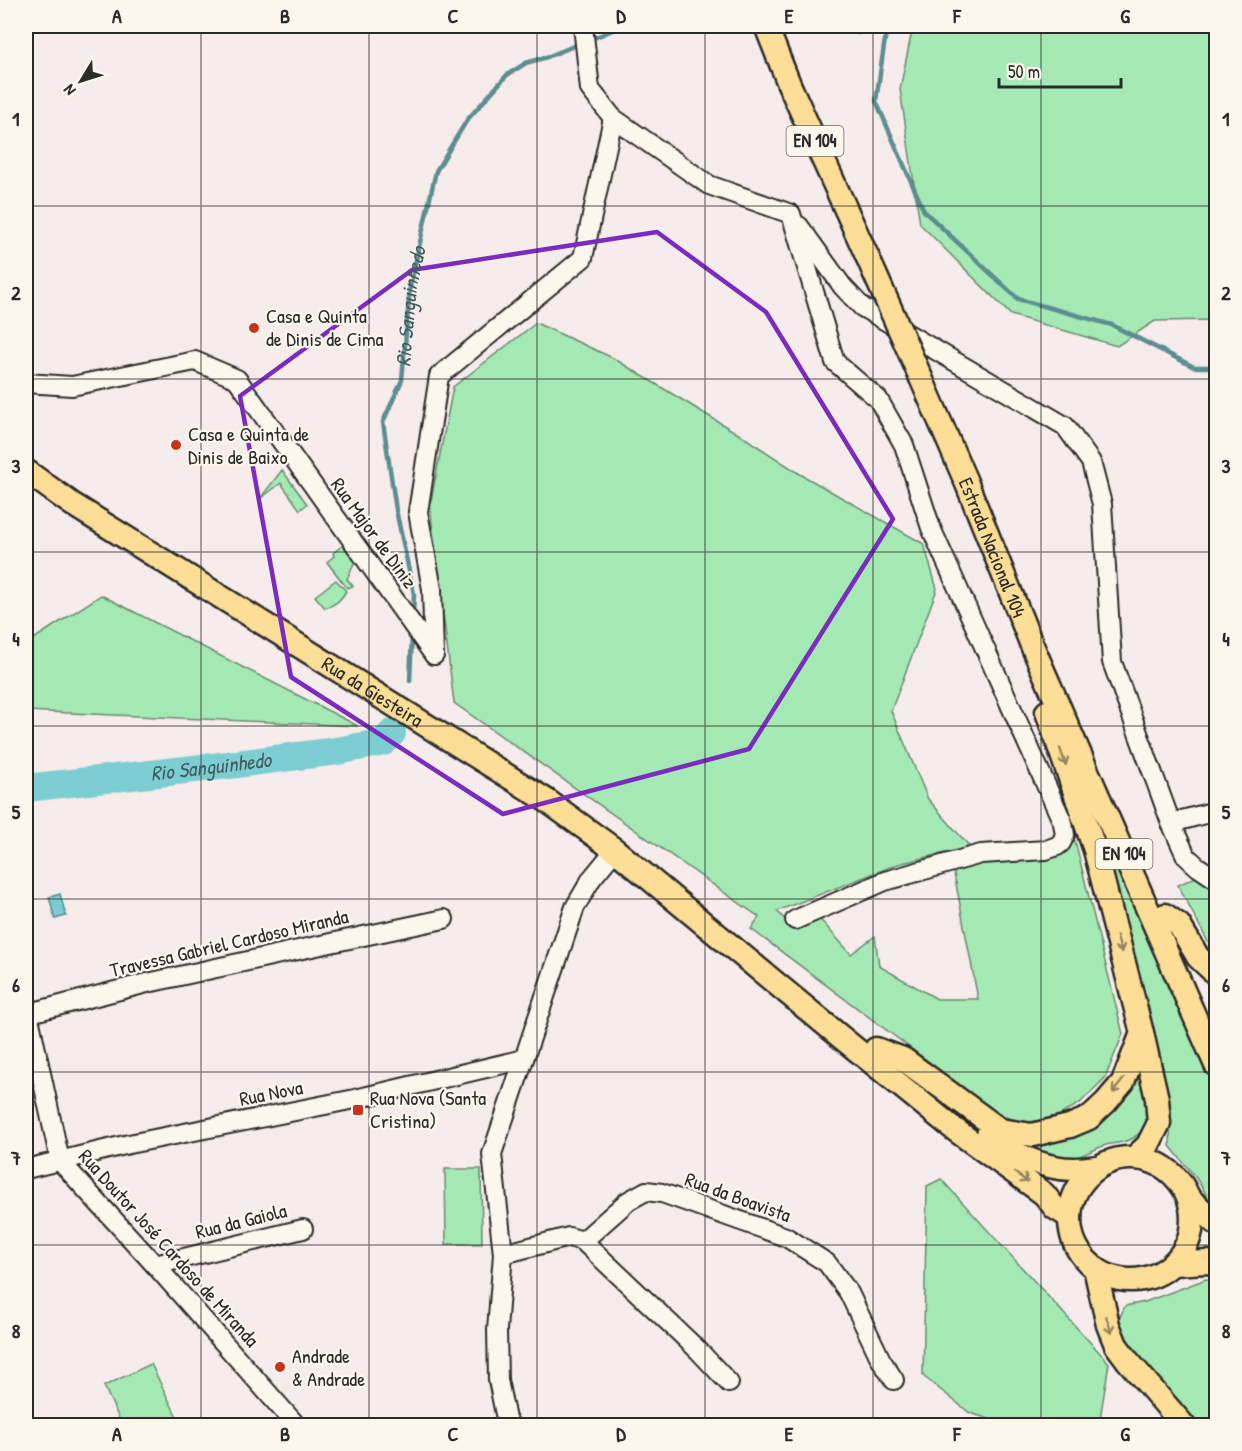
<svg xmlns="http://www.w3.org/2000/svg" width="1242" height="1451" viewBox="0 0 1242 1451" font-family="'Patrick Hand',sans-serif">
	<style>
		.green { fill: #a5e9b4; stroke: #688a70; stroke-width: 1.5 }
		.water { fill: #7cced3; stroke: #5c8d90; stroke-width: 1.5 }
		.lines { fill: none; stroke-linecap: round; stroke-linejoin: round }
		.stream { stroke: #5c8d90; stroke-width: 4.5 }
		.river { stroke: #7cced3; stroke-width: 28 }
		.minor-casing { stroke: #2b2b2b; stroke-width: 22 }
		.major-casing { stroke: #2b2b2b; stroke-width: 27 }
		.minor { stroke: #fbf7ec; stroke-width: 18 }
		.major { stroke: #fdde96; stroke-width: 22 }
		.major-bridge-casing { stroke: #2b2b2b; stroke-width: 27; stroke-linecap: butt }
		.major-bridge { stroke: #fdde96; stroke-width: 22 }
		.oneway { stroke: #948460 }
		.marked { fill: none; stroke: #7b2cbf; stroke-width: 4.5; stroke-linejoin: round }
		.grid { fill: none; stroke: #2b2b2b; stroke-width: 1.5; stroke-opacity: 0.55 }
		.poi-dot { fill: #c8321e; stroke: #fbf7ec; stroke-width: 2 }
		.labels { text-anchor: middle; stroke-width: 4.5; stroke-linejoin: round; paint-order: stroke }
		.shield { fill: #fbf7ec; stroke: #696865; stroke-width: 1.5 }
		.shield-label { font-size: 18px; font-weight: bold; fill: #2b2b2b }
		.poi-label { font-size: 20px; fill: #2b2b2b; stroke: #fbf7ec; text-anchor: start }
		.street-label { font-size: 20px; fill: #2b2b2b; stroke: #fbf7ec }
		.water-label { font-size: 21px; font-style: italic; fill: #435c5d; stroke: #fbf7ec }
		.neatline { fill: none; stroke: #2b2b2b; stroke-width: 2 }
		.grid-label { font-size: 20px; text-anchor: middle; font-weight: bold; fill: #2b2b2b }
	</style>
	<rect width="100%" height="100%" fill="#f7ecec"/>
	<filter id="ink" filterUnits="userSpaceOnUse"><feTurbulence type="fractalNoise" baseFrequency=".0167" numOctaves="2"/><feDisplacementMap in="SourceGraphic" scale="12" xChannelSelector="R" yChannelSelector="G"/><feConvolveMatrix kernelMatrix="1 2 1 2 8 2 1 2 1" color-interpolation-filters="sRGB"/></filter>
	<g filter="url(#ink)">
		<g class="green">
			<polygon points="913,26 1216,26 1216,320 1155,321 1117,346 1011,315 920,224 900,89"/>
			<polygon points="536,323 613,358 745,438 800,474 924,544 937,589 891,711 928,799 970,847 898,864 777,911 791,926 818,917 851,954 875,936 879,966 937,999 978,999 953,868 1075,841 1123,1034 1105,1078 1080,1103 1060,1115 1029,1123 997,1115 964,1088 751,929 759,917 454,703 430,506 453,387"/>
			<polygon points="282,470 307,504 300,510 281,483 259,500"/>
			<polygon points="343,545 355,561 347,579 353,586 347,588 327,562 334,556 333,553"/>
			<path d="M336 580 346 591C340 601 335 605 325 608L315 596Z"/>
			<polygon points="101,595 358,726 26,711 26,644"/>
			<polygon points="1079,778 1216,1092 1216,1210 1196,1178 1170,1146 1171,1108 1132,964"/>
			<polygon points="1198,876 1216,889 1216,957 1178,885"/>
			<path d="M1140 1074C1143 1088 1150 1111 1145 1124 1143 1130 1138 1135 1133 1138 1125 1143 1115 1143 1106 1145 1093 1149 1081 1158 1067 1159 1051 1159 1037 1153 1022 1147L1045 1145 1066 1138 1096 1125 1116 1110Z"/>
			<polygon points="445,1169 481,1169 482,1244 446,1244"/>
			<polygon points="941,1179 1109,1363 1099,1425 1009,1425 970,1413 923,1376 927,1186"/>
			<polygon points="1206,1279 1216,1281 1216,1425 1191,1425 1124,1339 1119,1319 1125,1306 1145,1302"/>
			<polygon points="151,1364 181,1425 122,1425 104,1386"/>
		</g>
		<polygon class="water" points="60,894 66,916 55,919 49,897"/>
		<g class="lines">
			<g class="stream">
				<polyline points="849,26 858,33 874,26 886,32 876,101 924,211 1018,299 1112,325 1194,367 1216,367"/>
				<polyline points="589,40 622,26"/>
				<path id="s1" d="M413 615 414 594 396 510 383 422 402 380 410 287 436 171 467 120 507 75 526 63 547 57 581 43"/>
				<polyline points="410,681 412,635"/>
			</g>
			<path class="river" id="s2" d="M26 788 229 765 337 751 384 742 392 733"/>
			<defs>
				<g id="minor">
					<polyline points="583,26 590,89 613,118 709,185 791,214 835,362 878,399 904,445 931,528 1063,823 1065,835 1061,843 1057,846 1046,850 981,854 885,881 795,920"/>
					<polyline points="799,226 843,287 862,307 1065,426 1091,462 1102,504 1112,662 1171,823 1186,856 1198,867 1216,879"/>
					<polyline points="26,383 72,386 195,361 237,379 434,655"/>
					<polyline points="434,655 432,589 418,512 439,376 583,258 613,118"/>
					<polyline points="1171,823 1216,811"/>
					<polyline points="28,1013 60,1161 155,1265 297,1426"/>
					<polyline points="26,1014 143,984 321,945 444,919"/>
					<polyline points="26,1169 129,1144 355,1099 524,1059"/>
					<polyline points="583,1241 628,1201 646,1191 662,1193 786,1237 827,1263 849,1293 881,1360 894,1380"/>
					<polyline points="503,1254 569,1237 583,1241 698,1350 729,1383"/>
					<polyline points="155,1265 303,1229"/>
					<polyline points="511,1426 506,1419 498,1380 497,1330 503,1254 492,1154 575,907 592,878 615,850"/>
				</g>
				<g id="major">
					<polyline points="766,26 789,84 867,256"/>
					<path id="s3" d="M921 378 967 484 1031 643 1216 1065"/>
					<path id="s4" d="M26 471 72 504 546 800 615 850 842 1038 954 1129 1044 1194 1055 1208 1070 1217"/>
					<polyline points="1047,712 1095,850 1142,1033 1157,1099 1159,1123 1148,1145 1135,1157"/>
					<polyline points="1165,915 1179,925 1198,957 1216,974"/>
					<polyline points="876,1049 903,1059 1000,1130 1032,1135 1070,1126 1089,1118 1106,1102 1123,1082 1142,1033"/>
					<path d="M988 1134C1013 1154 1041 1169 1074 1169 1082 1169 1090 1168 1097 1167"/>
					<circle cx="1131" cy="1219" r="61"/>
					<polyline points="1189,1198 1216,1223"/>
					<polyline points="1173,1264 1206,1262 1216,1263"/>
					<polyline points="1095,1268 1108,1325 1116,1345 1128,1361 1184,1426"/>
				</g>
			</defs>
			<use href="#minor" class="minor-casing"/>
			<use href="#major" class="major-casing"/>
			<use href="#minor" class="minor"/>
			<use href="#major" class="major"/>
			<defs>
				<polyline id="major-bridge" points="867,256 921,378"/>
			</defs>
			<use href="#major-bridge" class="major-bridge-casing"/>
			<use href="#major-bridge" class="major-bridge"/>
		</g>
		<defs><path id="oneway-shaft" d="M-6 0H5M1.5-3L5.5 0L1.5 3" fill="none" stroke-width="1.6" stroke-linecap="round" stroke-linejoin="round" transform="scale(1.5)"/></defs>
		<g class="oneway">
			<use href="#oneway-shaft" transform="translate(1063 757) rotate(71)"/>
			<use href="#oneway-shaft" transform="translate(1119 944) rotate(75)"/>
			<use href="#oneway-shaft" transform="translate(1118 1086) rotate(128)"/>
			<use href="#oneway-shaft" transform="translate(1021 1177) rotate(36)"/>
			<use href="#oneway-shaft" transform="translate(1109 1325) rotate(72)"/>
		</g>
	</g>
	<path class="marked" d="M657 232 766 312 893 519 749 749 503 814 291 677 240 396 412 270Z"/>
	<path class="grid" d="M201 26V1426M369 26V1426M537 26V1426M705 26V1426M873 26V1426M1041 26V1426M26 206H1216M26 379H1216M26 552H1216M26 726H1216M26 899H1216M26 1072H1216M26 1245H1216"/>
	<g class="poi-dot">
		<circle cx="254" cy="328" r="6"/>
		<circle cx="176" cy="445" r="6"/>
		<rect x="352" y="1104" width="12" height="12" rx="3"/>
		<circle cx="280" cy="1367" r="6"/>
	</g>
	<g class="labels">
		<g class="shield">
			<rect x="786.5" y="126" width="57" height="30" rx="4.5"/>
			<rect x="1095.5" y="839" width="57" height="30" rx="4.5"/>
		</g>
		<g class="shield-label">
			<text x="815" y="147">EN 104</text>
			<text x="1124" y="860">EN 104</text>
		</g>
		<g class="poi-label">
			<text x="266" y="323">Casa e Quinta<tspan x="266" dy="23">de Dinis de Cima</tspan></text>
			<text x="188" y="441">Casa e Quinta de<tspan x="188" dy="23">Dinis de Baixo</tspan></text>
			<text x="370" y="1105">Rua Nova (Santa<tspan x="370" dy="23">Cristina)</tspan></text>
			<text x="292" y="1363">Andrade<tspan x="292" dy="23">&amp; Andrade</tspan></text>
		</g>
		<g class="street-label">
			<text transform="translate(374 533) rotate(54)" y="7">Rua Major de Diniz</text>
			<text dy="7" stroke="none"><textPath href="#s3" startOffset="184">Estrada Nacional 104</textPath></text>
			<text dy="7" stroke="none"><textPath href="#s4" startOffset="411">Rua da Giesteira</textPath></text>
			<text transform="translate(229 943) rotate(-13)" y="7">Travessa Gabriel Cardoso Miranda</text>
			<text transform="translate(271 1093) rotate(-11)" y="7">Rua Nova</text>
			<text transform="translate(738 1197) rotate(20)" y="7">Rua da Boavista</text>
			<text transform="translate(241 1221) rotate(-14)" y="7">Rua da Gaiola</text>
			<text transform="translate(169 1248) rotate(48)" y="7">Rua Doutor José Cardoso de Miranda</text>
		</g>
		<g class="water-label">
			<text dy="7" stroke="none"><textPath href="#s1" startOffset="316">Rio Sanguinhedo</textPath></text>
			<text dy="7" stroke="none"><textPath href="#s2" startOffset="186">Rio Sanguinhedo</textPath></text>
		</g>
	</g>
	<rect width="1242" height="1451" fill="none" stroke="#fbf7ec" stroke-width="66"/>
	<g transform="translate(81 81) rotate(232)" stroke="#fbf7ec" stroke-width="4.5" paint-order="stroke">
	<path d="M0-4.5L10 22L0 15L-10 22Z" fill="#2b2b2b"/>
	<text y="-9" font-size="16" font-weight="bold" text-anchor="middle" fill="#2b2b2b">N</text>
	</g>
	<path d="M999 78v9h122v-9" fill="none" stroke="#2b2b2b" stroke-width="3"/>
	<text x="1008" y="78" font-size="18" fill="#2b2b2b" stroke="#fbf7ec" stroke-width="4.5" paint-order="stroke">50 m</text>
	<rect x="33" y="33" width="1176" height="1385" class="neatline"/>
	<g class="grid-label">
		<text x="117" y="23">A</text>
		<text x="285" y="23">B</text>
		<text x="453" y="23">C</text>
		<text x="621" y="23">D</text>
		<text x="789" y="23">E</text>
		<text x="957" y="23">F</text>
		<text x="1125" y="23">G</text>
		<text x="16" y="126">1</text>
		<text x="1226" y="126">1</text>
		<text x="16" y="300">2</text>
		<text x="1226" y="300">2</text>
		<text x="16" y="473">3</text>
		<text x="1226" y="473">3</text>
		<text x="16" y="646">4</text>
		<text x="1226" y="646">4</text>
		<text x="16" y="819">5</text>
		<text x="1226" y="819">5</text>
		<text x="16" y="992">6</text>
		<text x="1226" y="992">6</text>
		<text x="16" y="1165">7</text>
		<text x="1226" y="1165">7</text>
		<text x="16" y="1338">8</text>
		<text x="1226" y="1338">8</text>
		<text x="117" y="1441">A</text>
		<text x="285" y="1441">B</text>
		<text x="453" y="1441">C</text>
		<text x="621" y="1441">D</text>
		<text x="789" y="1441">E</text>
		<text x="957" y="1441">F</text>
		<text x="1125" y="1441">G</text>
	</g>
</svg>
